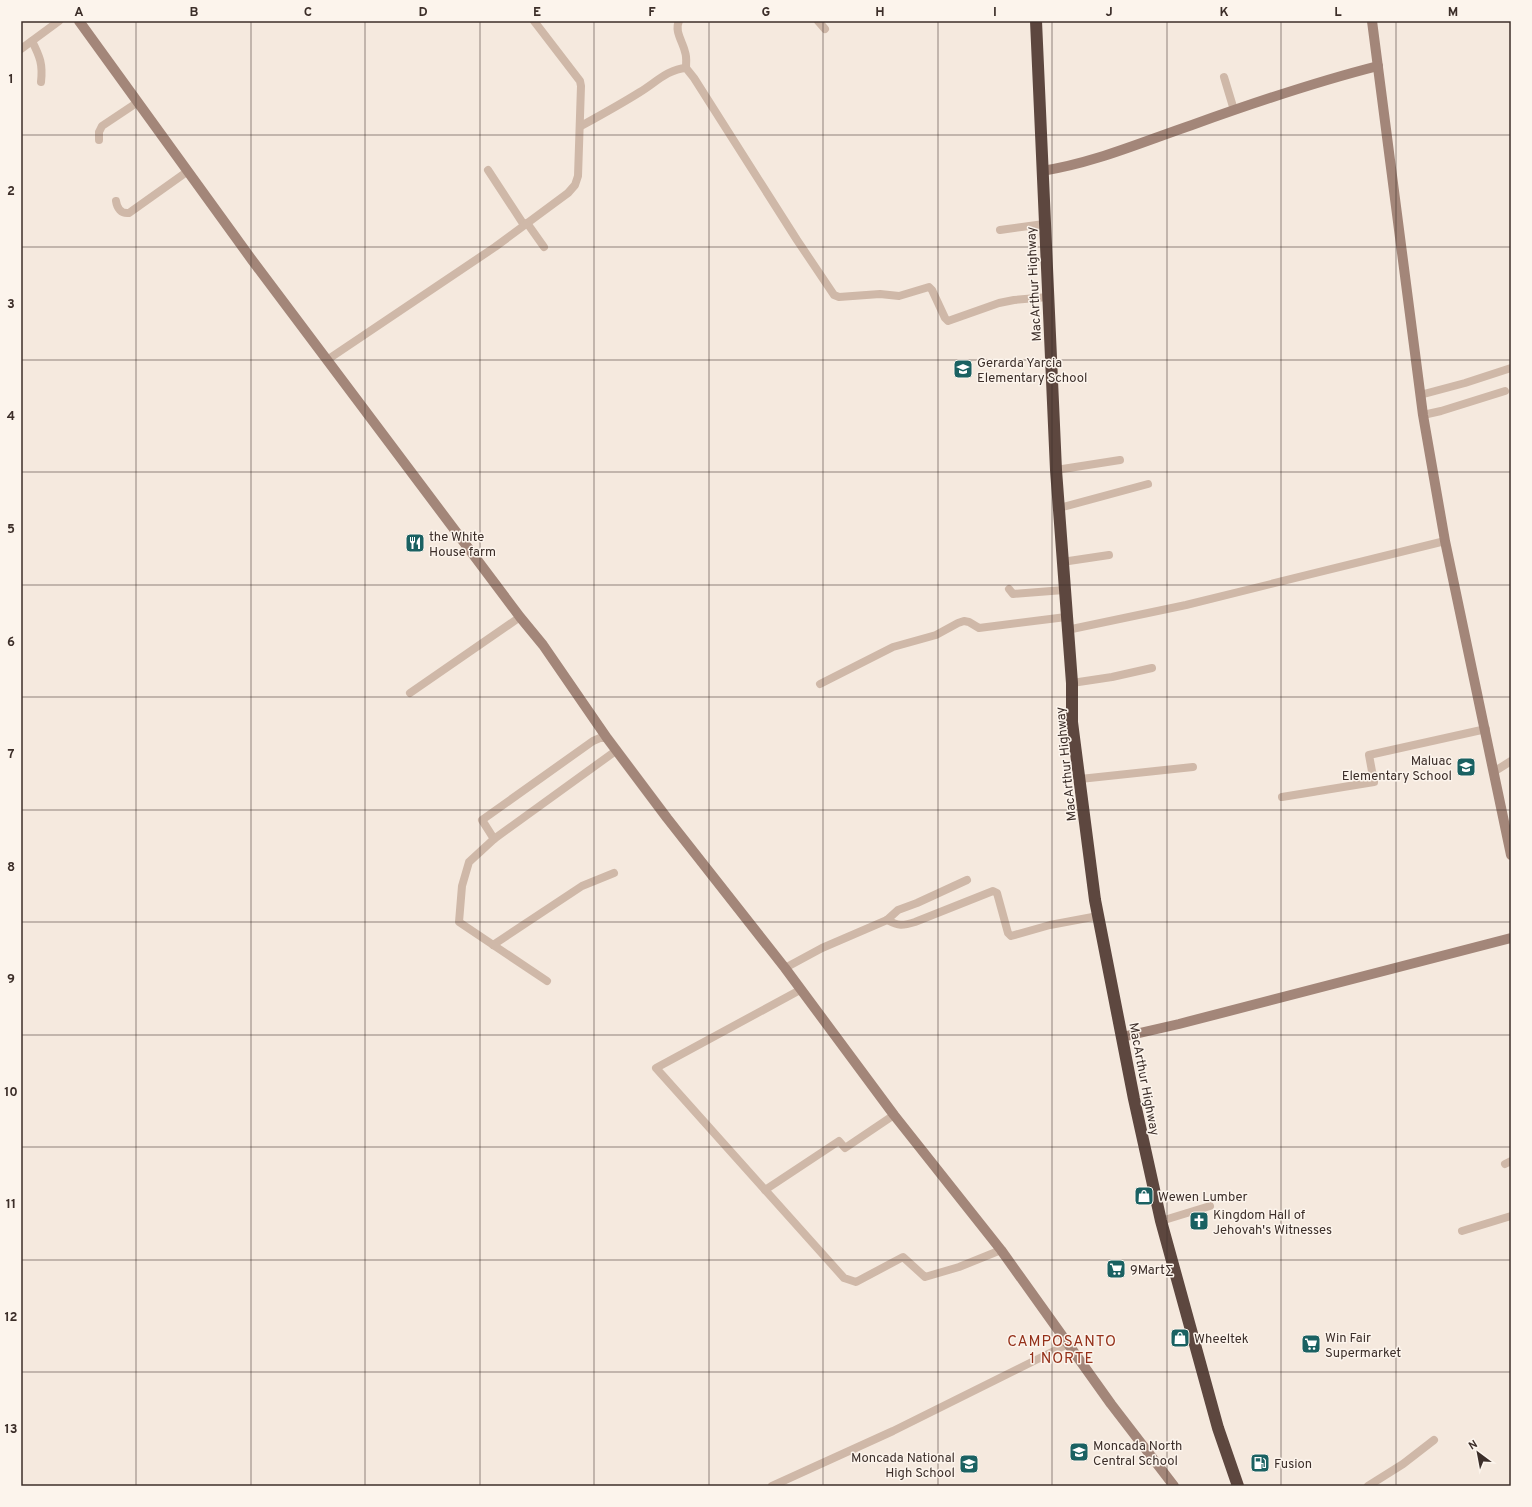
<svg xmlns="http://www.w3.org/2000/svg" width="1532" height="1507" viewBox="0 0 1532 1507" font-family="Overpass,sans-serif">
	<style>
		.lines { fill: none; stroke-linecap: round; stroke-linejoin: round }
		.street { stroke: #cfb8a8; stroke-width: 8 }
		.secondary { stroke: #a38679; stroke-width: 10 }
		.highway { stroke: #5d473f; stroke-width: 12 }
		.grid { fill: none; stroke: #3c2e29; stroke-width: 1; stroke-opacity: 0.55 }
		.labels { text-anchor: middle; stroke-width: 3; stroke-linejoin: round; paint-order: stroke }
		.street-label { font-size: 13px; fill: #3c2e29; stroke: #fcf4ec }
		.poi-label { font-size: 13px; fill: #3c2e29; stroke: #fcf4ec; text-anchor: start }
		.quarter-label { font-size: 15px; letter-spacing: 1px; fill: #943019; stroke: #fcf4ec }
		.neatline { fill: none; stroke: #3c2e29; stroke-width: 1.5 }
		.grid-label { font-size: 13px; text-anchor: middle; font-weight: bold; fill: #3c2e29 }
	</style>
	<rect width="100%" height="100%" fill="#f5e9de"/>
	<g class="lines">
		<g class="street">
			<path d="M679 21C674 31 683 42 685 52 687 57 686 62 686 68"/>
			<polyline points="818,21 825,29"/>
			<path d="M32 41C40 57 43 64 41 82"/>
			<polyline points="21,49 59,21"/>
			<polyline points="1224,77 1234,110"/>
			<path d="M581 126C601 115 621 104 640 92 655 83 668 69 686 68L694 78 797 240 834 295 839 297 880 294 899 296 929 287 932 290 945 318 948 321 999 303 1014 300 1048 297"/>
			<polyline points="99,140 99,132 102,126 138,102"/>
			<polyline points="488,170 524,225"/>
			<path d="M116 201C117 208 121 214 129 213L188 171"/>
			<polyline points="527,223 544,247"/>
			<polyline points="1000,230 1044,224"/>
			<polyline points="327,360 495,247 568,193 575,185 578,176 581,86 580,81 534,21"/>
			<polyline points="1420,395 1465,383 1511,368"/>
			<polyline points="1423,415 1441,411 1505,391"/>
			<polyline points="1056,470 1120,460"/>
			<polyline points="1059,508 1148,484"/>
			<polyline points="1062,562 1109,555"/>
			<polyline points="1009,589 1013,594 1064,590"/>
			<polyline points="1067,630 1186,605 1445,541"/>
			<polyline points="1072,683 1112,677 1152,668"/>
			<polyline points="820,684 893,647 936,635 958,623 964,621 969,622 979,628 1066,617"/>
			<polyline points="410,693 520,617"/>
			<polyline points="1495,771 1511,761"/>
			<polyline points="1080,779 1193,767"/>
			<polyline points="1282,797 1374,782 1369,755 1486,729"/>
			<polyline points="494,839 482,820 593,741 600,738 607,738"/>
			<path d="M887 920C899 926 902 926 915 922L993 891 997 893 1008 933 1011 936 1050 925 1098 916"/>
			<polyline points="493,945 582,886 614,873"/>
			<polyline points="785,968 822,948 887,920 898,910 917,903 967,880"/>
			<polyline points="547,981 459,922 462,886 469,862 494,839 617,750"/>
			<polyline points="800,990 656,1068 844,1278 856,1282 903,1257 925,1277 959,1267 1001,1250"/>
			<polyline points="1505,1164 1511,1161"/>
			<polyline points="765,1190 839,1141 845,1148 894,1115"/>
			<polyline points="1161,1221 1210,1206"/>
			<polyline points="1462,1231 1511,1216"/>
			<polyline points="772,1486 893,1431 1068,1344"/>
			<polyline points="1368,1486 1403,1464 1434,1440"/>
		</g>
		<g class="secondary">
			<polyline points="79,21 252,260 520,617 543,645 607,738 667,818 785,968 894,1115 1001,1250 1111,1404 1174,1486"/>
			<polyline points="1372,21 1423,415 1445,541 1511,855"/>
			<path d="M1042 171C1094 163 1142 142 1192 125 1253 103 1315 82 1378 66"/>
			<polyline points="1122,1037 1179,1024 1511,938"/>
		</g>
		<polyline class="highway" points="1036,21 1056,470 1072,683 1072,722 1095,900 1134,1099 1161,1221 1218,1428 1238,1486"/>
	</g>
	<path class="grid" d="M136 21V1486M251 21V1486M365 21V1486M480 21V1486M594 21V1486M709 21V1486M823 21V1486M938 21V1486M1052 21V1486M1167 21V1486M1281 21V1486M1396 21V1486M21 135H1511M21 247H1511M21 360H1511M21 472H1511M21 585H1511M21 697H1511M21 810H1511M21 922H1511M21 1035H1511M21 1147H1511M21 1260H1511M21 1372H1511"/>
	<defs>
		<symbol id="school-square" viewBox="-11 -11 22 22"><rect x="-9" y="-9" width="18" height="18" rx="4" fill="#1a6162" stroke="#fcf4ec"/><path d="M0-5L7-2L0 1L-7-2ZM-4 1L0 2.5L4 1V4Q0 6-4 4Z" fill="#fff"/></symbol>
		<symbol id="restaurant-square" viewBox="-11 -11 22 22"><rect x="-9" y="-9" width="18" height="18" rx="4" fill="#1a6162" stroke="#fcf4ec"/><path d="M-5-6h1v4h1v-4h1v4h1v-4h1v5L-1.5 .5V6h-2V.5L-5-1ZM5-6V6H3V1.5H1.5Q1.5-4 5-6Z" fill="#fff"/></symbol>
		<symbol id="shop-square" viewBox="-11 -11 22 22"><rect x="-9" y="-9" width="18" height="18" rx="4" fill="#1a6162" stroke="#fcf4ec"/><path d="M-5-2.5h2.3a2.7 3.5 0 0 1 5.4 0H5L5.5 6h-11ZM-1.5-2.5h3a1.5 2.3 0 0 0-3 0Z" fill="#fff"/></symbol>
		<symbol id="church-square" viewBox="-11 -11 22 22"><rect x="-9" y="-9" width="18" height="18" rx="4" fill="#1a6162" stroke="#fcf4ec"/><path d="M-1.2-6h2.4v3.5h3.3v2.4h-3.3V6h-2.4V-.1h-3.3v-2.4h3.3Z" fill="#fff"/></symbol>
		<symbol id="supermarket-square" viewBox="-11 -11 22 22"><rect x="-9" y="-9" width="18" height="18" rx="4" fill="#1a6162" stroke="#fcf4ec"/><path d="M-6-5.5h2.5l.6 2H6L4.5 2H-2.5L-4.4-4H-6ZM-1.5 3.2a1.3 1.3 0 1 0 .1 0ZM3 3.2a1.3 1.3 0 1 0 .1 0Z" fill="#fff"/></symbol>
		<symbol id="fuel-square" viewBox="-11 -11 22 22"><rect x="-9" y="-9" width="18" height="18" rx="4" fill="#1a6162" stroke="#fcf4ec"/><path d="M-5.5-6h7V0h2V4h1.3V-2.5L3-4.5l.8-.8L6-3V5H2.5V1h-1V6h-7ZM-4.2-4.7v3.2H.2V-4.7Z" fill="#fff"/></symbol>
	</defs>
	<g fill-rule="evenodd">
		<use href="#school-square" x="952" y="358" width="22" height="22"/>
		<use href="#restaurant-square" x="404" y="532" width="22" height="22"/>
		<use href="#school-square" x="1455" y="756" width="22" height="22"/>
		<use href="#shop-square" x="1133" y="1185" width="22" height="22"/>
		<use href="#church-square" x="1188" y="1210" width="22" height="22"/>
		<use href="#supermarket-square" x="1105" y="1258" width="22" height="22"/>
		<use href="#shop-square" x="1169" y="1327" width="22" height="22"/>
		<use href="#supermarket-square" x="1300" y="1333" width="22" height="22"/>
		<use href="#school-square" x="1068" y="1441" width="22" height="22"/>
		<use href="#fuel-square" x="1249" y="1452" width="22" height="22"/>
		<use href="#school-square" x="958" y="1453" width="22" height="22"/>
	</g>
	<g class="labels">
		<g class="street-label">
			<text transform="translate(1033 284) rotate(-93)" y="5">MacArthur Highway</text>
			<text transform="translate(1065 764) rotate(-96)" y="5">MacArthur Highway</text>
			<text transform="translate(1145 1079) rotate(79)" y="5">MacArthur Highway</text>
		</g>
		<g class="poi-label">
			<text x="977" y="367">Gerarda Yarcia<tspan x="977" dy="15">Elementary School</tspan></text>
			<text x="429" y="541">the White<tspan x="429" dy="15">House farm</tspan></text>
			<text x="1452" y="765" text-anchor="end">Maluac<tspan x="1452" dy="15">Elementary School</tspan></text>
			<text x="1158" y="1201">Wewen Lumber</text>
			<text x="1213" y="1219">Kingdom Hall of<tspan x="1213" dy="15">Jehovah's Witnesses</tspan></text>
			<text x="1130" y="1274">9Mart∑</text>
			<text x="1325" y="1342">Win Fair<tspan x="1325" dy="15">Supermarket</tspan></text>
			<text x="1194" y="1343">Wheeltek</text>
			<text x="1093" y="1450">Moncada North<tspan x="1093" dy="15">Central School</tspan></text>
			<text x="955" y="1462" text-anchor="end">Moncada National<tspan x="955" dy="15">High School</tspan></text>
			<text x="1274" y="1468">Fusion</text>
		</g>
		<g class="quarter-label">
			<text x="1062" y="1346">CAMPOSANTO<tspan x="1062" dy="17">1 NORTE</tspan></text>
		</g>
	</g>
	<rect width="1532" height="1507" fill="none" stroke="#fcf4ec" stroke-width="44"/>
	<g transform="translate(1478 1453) rotate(328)" stroke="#fcf4ec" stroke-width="3" paint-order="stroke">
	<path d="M0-3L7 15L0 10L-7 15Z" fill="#3c2e29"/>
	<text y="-6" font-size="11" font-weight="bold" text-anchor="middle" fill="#3c2e29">N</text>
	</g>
	<rect x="22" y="22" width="1488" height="1463" class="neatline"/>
	<g class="grid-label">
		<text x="79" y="16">A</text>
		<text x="194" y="16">B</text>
		<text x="308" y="16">C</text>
		<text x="423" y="16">D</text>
		<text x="537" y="16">E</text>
		<text x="652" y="16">F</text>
		<text x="766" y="16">G</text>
		<text x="880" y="16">H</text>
		<text x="995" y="16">I</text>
		<text x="1109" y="16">J</text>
		<text x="1224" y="16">K</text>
		<text x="1338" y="16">L</text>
		<text x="1453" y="16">M</text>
		<text x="11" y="83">1</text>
		<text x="11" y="195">2</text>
		<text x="11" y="308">3</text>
		<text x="11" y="420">4</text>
		<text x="11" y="533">5</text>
		<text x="11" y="646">6</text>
		<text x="11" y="758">7</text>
		<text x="11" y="871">8</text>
		<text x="11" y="983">9</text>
		<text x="11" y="1096">10</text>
		<text x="11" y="1208">11</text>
		<text x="11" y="1321">12</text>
		<text x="11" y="1433">13</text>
	</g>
</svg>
